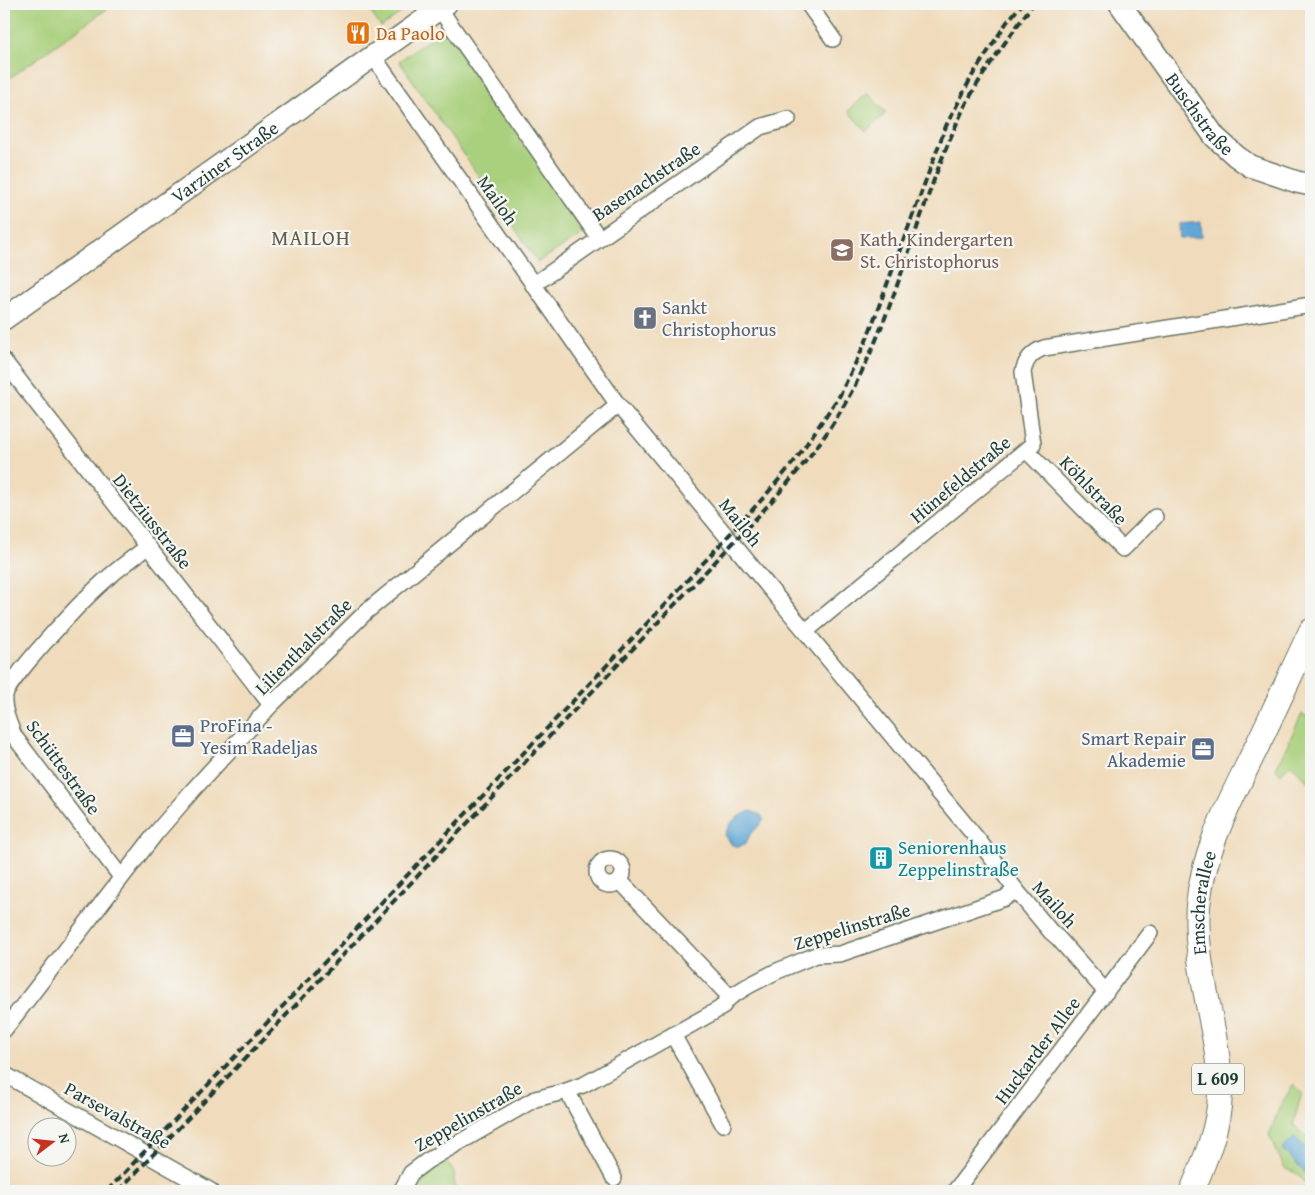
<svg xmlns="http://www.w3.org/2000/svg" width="1315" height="1195" viewBox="0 0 1315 1195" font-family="'Gentium Book Plus',serif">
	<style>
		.green { fill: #a9d07b; stroke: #648658 }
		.water { fill: #60a7d6; stroke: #407285 }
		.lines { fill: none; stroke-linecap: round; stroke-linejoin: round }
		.street-casing { stroke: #687564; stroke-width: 18 }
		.secondary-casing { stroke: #687564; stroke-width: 24 }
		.primary-casing { stroke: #687564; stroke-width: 26 }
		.street { stroke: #fff; stroke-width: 15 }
		.secondary { stroke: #fff; stroke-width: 21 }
		.primary { stroke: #fff; stroke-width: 24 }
		.rail { stroke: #1f3d34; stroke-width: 4; stroke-dasharray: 8 4; stroke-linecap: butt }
		.labels { text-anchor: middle; stroke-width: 4.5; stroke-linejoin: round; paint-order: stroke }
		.shield { fill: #f6f6f2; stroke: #60746d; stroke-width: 1 }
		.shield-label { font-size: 18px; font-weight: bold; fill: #1f3d34 }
		.food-label { font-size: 19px; fill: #c56008; stroke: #f6f6f2; text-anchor: start }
		.street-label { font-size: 19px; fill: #1f3d34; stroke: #f6f6f2 }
		.education-label { font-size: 19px; fill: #785e54; stroke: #f6f6f2; text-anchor: start }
		.worship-label { font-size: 19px; fill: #5b616d; stroke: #f6f6f2; text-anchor: start }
		.service-label { font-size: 19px; fill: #4e5e75; stroke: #f6f6f2; text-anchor: start }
		.culture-label { font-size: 19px; fill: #0d838f; stroke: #f6f6f2; text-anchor: start }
		.quarter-label { font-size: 21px; letter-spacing: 1px; fill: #625d49; stroke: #f6f6f2 }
	</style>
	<rect width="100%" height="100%" fill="#f6f6f2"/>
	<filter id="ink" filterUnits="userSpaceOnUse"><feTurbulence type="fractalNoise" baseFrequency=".02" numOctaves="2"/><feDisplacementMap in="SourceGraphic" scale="10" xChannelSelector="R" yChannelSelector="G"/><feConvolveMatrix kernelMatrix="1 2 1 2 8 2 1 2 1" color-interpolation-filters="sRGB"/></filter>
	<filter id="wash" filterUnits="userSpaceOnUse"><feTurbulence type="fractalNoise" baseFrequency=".0096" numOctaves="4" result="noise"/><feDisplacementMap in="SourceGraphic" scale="20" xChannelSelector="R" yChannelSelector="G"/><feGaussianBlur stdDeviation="1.12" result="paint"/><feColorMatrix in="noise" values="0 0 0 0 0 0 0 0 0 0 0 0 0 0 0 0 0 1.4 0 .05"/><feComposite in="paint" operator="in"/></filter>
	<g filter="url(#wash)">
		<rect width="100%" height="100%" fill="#f0dcbc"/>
		<g class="green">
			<polygon points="4,4 114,4 4,82"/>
			<polygon points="365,4 413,4 381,27"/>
			<polygon points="447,27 585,228 583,234 538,262 399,61"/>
			<polygon points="868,93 886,113 866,131 848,111"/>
			<polygon points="1302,714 1311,718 1311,785 1291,764 1281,774 1276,768"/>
			<path d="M1294 1084 1302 1093 1293 1124 1311 1143V1191C1300 1180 1304 1174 1285 1169L1269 1135 1280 1106Z"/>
			<path d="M444 1159 454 1172 455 1191H411C418 1175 429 1168 444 1159Z"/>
		</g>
		<g class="water">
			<polygon points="1201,222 1202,237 1180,239 1179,224"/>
			<path d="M751 811 761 815 764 820 750 835 746 843 739 847 732 845 725 835C729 821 737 816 751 811Z"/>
			<polygon points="1295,1137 1311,1154 1311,1167 1305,1173 1282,1149"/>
		</g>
	</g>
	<g filter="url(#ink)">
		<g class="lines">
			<defs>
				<g id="street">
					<polyline points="808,4 833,39"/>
					<polyline points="439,8 599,238"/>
					<polyline points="373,56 618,405 979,841 1016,890 1051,932 1058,938 1106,992"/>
					<polyline points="533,285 760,127 788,119"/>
					<polyline points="4,361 271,705"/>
					<polyline points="1026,450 1123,549 1155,517"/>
					<path d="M806 631 1033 444 1023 372C1026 359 1032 352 1044 348L1311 305"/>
					<circle cx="610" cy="872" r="13"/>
					<path d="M121 877 14 736C10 725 3 711 4 699 6 680 84 599 102 583 116 570 132 559 147 547"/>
					<polyline points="620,881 730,997"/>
					<polyline points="4,1030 156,833 193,790 271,705 367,611 618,405"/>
					<polyline points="673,1035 723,1124"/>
					<polyline points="4,1074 211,1191"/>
					<polyline points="567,1091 614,1178"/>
					<polyline points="401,1191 411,1173 427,1161 535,1099 564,1092 585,1084 721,1008 730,997 748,986 775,972 816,955 840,954 1005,898 1016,890"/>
					<polyline points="955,1191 1150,933"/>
				</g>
				<g id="secondary">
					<path id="s1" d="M1120 4 1215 137 1236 156 1250 166 1297 182 1311 185"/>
					<path id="s2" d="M4 319 446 4"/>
				</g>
				<g id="primary">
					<path id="s3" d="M1192 1191C1205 1160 1219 1128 1220 1094 1220 1030 1193 970 1198 906 1203 848 1233 796 1258 744 1276 707 1293 669 1311 631"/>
				</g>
			</defs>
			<use href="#street" class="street-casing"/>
			<use href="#secondary" class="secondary-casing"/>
			<use href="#primary" class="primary-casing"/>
			<use href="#street" class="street"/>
			<use href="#secondary" class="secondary"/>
			<use href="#primary" class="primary"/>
			<g class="rail">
				<polyline points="107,1191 670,599 765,496 797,458 840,395 866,341 946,126 972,76 1007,22 1022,4"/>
				<path d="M118 1191C268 1036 415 878 564 721 620 663 676 603 732 544 765 509 798 474 826 434 893 336 912 218 962 112 981 73 1008 39 1033 4"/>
			</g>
		</g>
	</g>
	<defs>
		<symbol id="restaurant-square" viewBox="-11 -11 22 22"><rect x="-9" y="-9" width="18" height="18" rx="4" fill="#e8710a" stroke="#f6f6f2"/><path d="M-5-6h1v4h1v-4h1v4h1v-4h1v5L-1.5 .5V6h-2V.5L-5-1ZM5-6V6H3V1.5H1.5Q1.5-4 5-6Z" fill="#fff"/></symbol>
		<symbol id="school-square" viewBox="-11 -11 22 22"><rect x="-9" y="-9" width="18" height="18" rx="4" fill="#8d6e63" stroke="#f6f6f2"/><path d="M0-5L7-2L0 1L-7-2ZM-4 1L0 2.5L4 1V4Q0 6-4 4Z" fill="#fff"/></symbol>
		<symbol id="church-square" viewBox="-11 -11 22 22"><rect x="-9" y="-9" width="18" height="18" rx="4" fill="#6b7280" stroke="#f6f6f2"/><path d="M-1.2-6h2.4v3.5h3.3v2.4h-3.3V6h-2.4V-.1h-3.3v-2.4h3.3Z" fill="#fff"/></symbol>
		<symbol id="office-square" viewBox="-11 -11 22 22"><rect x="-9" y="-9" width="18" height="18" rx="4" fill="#5c6f8a" stroke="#f6f6f2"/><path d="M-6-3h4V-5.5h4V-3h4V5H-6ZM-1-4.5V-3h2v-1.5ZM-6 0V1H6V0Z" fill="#fff"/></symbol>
		<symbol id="building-square" viewBox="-11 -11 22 22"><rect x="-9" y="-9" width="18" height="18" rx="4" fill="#0f9aa8" stroke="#f6f6f2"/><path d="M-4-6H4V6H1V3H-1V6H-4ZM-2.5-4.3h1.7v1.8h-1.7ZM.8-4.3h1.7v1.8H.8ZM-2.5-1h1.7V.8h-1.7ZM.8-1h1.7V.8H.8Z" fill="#fff"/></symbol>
	</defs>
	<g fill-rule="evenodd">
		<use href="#restaurant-square" x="344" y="19" width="28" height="28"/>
		<use href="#school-square" x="828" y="236" width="28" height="28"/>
		<use href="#church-square" x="631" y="304" width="28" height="28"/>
		<use href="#office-square" x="169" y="722" width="28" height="28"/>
		<use href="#office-square" x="1189" y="735" width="28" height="28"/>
		<use href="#building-square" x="867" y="844" width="28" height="28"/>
	</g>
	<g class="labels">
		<rect class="shield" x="1192" y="1063.5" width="52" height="31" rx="4"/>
		<g class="shield-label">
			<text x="1218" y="1085">L 609</text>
		</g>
		<g class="food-label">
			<text x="376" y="40">Da Paolo</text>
		</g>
		<g class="street-label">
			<text dy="7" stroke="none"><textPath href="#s1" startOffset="136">Buschstraße</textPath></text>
			<text dy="7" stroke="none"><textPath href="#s2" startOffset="271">Varziner Straße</textPath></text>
			<text transform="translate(646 181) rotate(-34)" y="7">Basenachstraße</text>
			<text transform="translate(498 200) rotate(55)" y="7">Mailoh</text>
			<text transform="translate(960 479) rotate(-40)" y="7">Hünefeldstraße</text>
			<text transform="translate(1094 490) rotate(46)" y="7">Köhlstraße</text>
			<text transform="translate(153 521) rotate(52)" y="7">Dietziusstraße</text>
			<text transform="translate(741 522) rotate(51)" y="7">Mailoh</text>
			<text transform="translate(303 646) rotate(-45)" y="7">Lilienthalstraße</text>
			<text transform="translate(64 767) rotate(54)" y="7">Schüttestraße</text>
			<text dy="7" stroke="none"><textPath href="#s3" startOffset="295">Emscherallee</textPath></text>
			<text transform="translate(1055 904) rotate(48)" y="7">Mailoh</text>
			<text transform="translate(852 926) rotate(-17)" y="7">Zeppelinstraße</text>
			<text transform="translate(1037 1050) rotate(-53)" y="7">Huckarder Allee</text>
			<text transform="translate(118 1115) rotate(29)" y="7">Parsevalstraße</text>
			<text transform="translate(468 1116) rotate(-30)" y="7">Zeppelinstraße</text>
		</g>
		<g class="education-label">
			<text x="860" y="246">Kath. Kindergarten<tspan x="860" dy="22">St. Christophorus</tspan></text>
		</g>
		<g class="worship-label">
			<text x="662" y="314">Sankt<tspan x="662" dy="22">Christophorus</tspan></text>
		</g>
		<g class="service-label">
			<text x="200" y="732">ProFina -<tspan x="200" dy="22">Yesim Radeljas</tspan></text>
			<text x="1186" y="745" text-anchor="end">Smart Repair<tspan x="1186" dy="22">Akademie</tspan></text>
		</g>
		<g class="culture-label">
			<text x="898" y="854">Seniorenhaus<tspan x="898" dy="22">Zeppelinstraße</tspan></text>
		</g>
		<g class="quarter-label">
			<text x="311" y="245">MAILOH</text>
		</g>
	</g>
	<rect width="1315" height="1195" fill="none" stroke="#f6f6f2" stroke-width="20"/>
	<g transform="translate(52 1142) rotate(74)"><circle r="24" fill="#f6f6f2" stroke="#a0aca6"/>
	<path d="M0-4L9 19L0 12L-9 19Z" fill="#c8321e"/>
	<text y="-8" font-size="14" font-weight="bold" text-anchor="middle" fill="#1f3d34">N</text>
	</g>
</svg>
